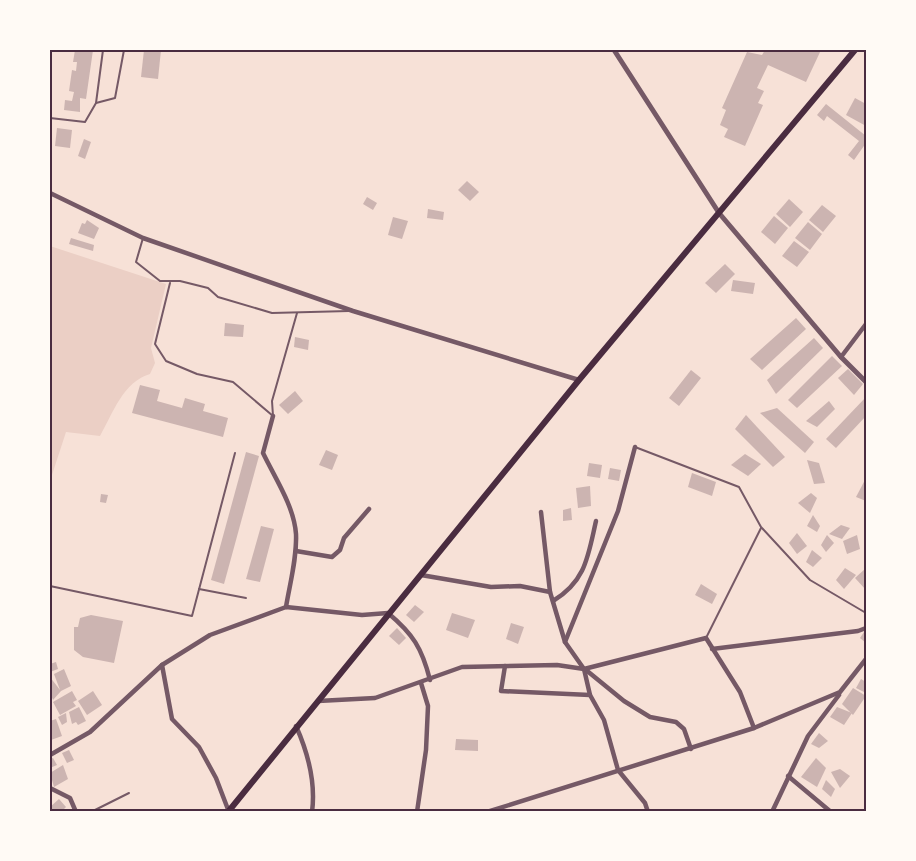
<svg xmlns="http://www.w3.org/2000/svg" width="916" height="861" viewBox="0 0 916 861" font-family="'DejaVu Sans',sans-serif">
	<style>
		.green { fill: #ebcfc5 }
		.building { fill: #ccb4b1 }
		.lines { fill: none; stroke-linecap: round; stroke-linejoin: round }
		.service { stroke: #755966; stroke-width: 2 }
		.minor { stroke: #755966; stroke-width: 4.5 }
		.tertiary { stroke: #755966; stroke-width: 5 }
		.secondary { stroke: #4a2c40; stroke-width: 6 }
		.neatline { fill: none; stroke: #4a2c40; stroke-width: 2 }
	</style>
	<rect width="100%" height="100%" fill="#f7e1d7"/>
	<path class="green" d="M50 246 166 284 151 348 155 363 150 374C123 382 113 413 100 436L66 432 50 481Z"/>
	<g class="building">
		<polygon points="75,50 93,50 86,99 80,98 80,112 64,110 65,100 72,101 74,92 69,91 72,70 76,71 77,62 73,62"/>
		<polygon points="144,50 161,50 158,79 141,77"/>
		<polygon points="765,50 821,50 806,82 768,65 757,88 764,91 758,103 763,105 745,146 724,137 728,129 720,125 726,110 722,108 747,52 762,55"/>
		<polygon points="855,98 866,104 866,126 846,115"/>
		<polygon points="826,104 866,136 866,143 854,160 848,155 859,141 827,116 824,121 817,115"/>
		<polygon points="57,128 72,130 70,148 55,146"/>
		<polygon points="84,139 91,142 85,159 78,156"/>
		<polygon points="467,181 479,192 470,201 458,190"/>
		<polygon points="367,197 377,203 373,210 363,204"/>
		<polygon points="789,199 803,212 790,227 776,214"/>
		<polygon points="822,205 836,216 823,232 809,220"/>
		<polygon points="428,209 444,212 443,220 427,218"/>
		<polygon points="774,216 788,228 775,244 761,232"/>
		<polygon points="393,217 408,221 402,239 388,235"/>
		<polygon points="87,220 99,228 94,239 78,233 82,223 85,224"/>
		<polygon points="808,222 822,234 810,250 795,238"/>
		<polygon points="71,238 94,245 93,251 69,244"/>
		<polygon points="794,241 809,252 797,267 782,256"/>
		<polygon points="725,264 735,274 716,293 705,283"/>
		<polygon points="733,280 755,283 753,294 731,291"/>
		<polygon points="796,318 806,329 762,370 750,359"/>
		<polygon points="225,323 244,325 243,337 224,336"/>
		<polygon points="295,337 309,340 308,350 294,347"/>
		<polygon points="814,338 823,348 776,394 767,380"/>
		<polygon points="832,356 842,366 797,408 788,400"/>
		<polygon points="848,369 863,384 854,395 838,378"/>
		<polygon points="691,370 701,378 679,406 669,398"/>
		<polygon points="140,385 160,390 157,401 182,408 185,398 205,404 203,411 228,418 223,437 132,413"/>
		<polygon points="295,391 303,401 288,414 279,405"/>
		<polygon points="866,397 866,416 836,448 826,439"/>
		<polygon points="829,401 835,409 817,427 806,421"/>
		<polygon points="777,408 814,442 805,453 760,413"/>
		<polygon points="746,415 785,457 773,467 735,429"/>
		<polygon points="326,450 338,455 332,470 319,465"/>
		<polygon points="246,452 259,456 224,584 211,580"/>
		<polygon points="745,454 761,464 748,476 731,465"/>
		<polygon points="807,460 819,463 825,483 814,484"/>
		<polygon points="589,463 602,465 600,478 587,476"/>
		<polygon points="610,468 621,470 619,481 608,479"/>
		<polygon points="692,473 716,482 712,496 688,487"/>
		<polygon points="866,478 866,501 856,497"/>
		<polygon points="590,486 591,506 578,508 576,488"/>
		<polygon points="811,493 817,498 810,513 798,503"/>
		<polygon points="101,494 108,495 106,503 100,502"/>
		<polygon points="571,508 572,520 563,521 563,510"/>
		<polygon points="813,515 820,526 817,532 807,526"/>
		<polygon points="841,525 850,528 842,539 829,534"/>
		<polygon points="261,526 274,529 260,582 246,579"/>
		<polygon points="797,533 807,546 797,554 789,543"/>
		<polygon points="827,535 834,543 826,552 821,545"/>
		<polygon points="857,535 860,549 847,554 843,541"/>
		<polygon points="812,550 822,558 813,567 806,562"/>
		<polygon points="845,568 856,575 844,589 836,580"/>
		<polygon points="866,568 866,590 855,578"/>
		<polygon points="701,584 717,594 712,604 695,595"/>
		<polygon points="415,605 424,612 414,622 406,615"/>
		<polygon points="452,613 475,620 468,638 446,630"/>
		<polygon points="91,615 123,621 114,663 83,657 74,650 74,627 78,627 80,618"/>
		<polygon points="511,623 524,627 518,644 506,639"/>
		<polygon points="397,628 406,638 399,645 389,636"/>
		<polygon points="866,629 866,643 860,638"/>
		<polygon points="56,662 58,669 50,672 50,664"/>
		<polygon points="64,669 71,686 61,691 53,700 50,693 50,677 60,690 54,674"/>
		<polygon points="861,679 866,682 866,693 856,688"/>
		<polygon points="853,688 866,696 853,715 842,704"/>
		<polygon points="72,691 77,700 73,702 76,706 60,715 53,702"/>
		<polygon points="93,691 102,705 87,715 78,701"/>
		<polygon points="79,707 86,721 78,725 76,722 72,724 69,712"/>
		<polygon points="837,707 852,713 844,725 830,717"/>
		<polygon points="66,713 67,722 62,725 58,717"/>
		<polygon points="56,719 62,736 51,740 50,721"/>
		<polygon points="819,733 828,741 819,748 811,744"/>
		<polygon points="456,739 478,740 478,751 455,750"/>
		<polygon points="69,750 74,760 67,763 62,753"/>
		<polygon points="53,758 57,765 50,768 50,759"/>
		<polygon points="816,758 826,768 817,787 801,777"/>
		<polygon points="63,765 68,779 54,787 50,773"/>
		<polygon points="840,769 850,776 840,788 831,772"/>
		<polygon points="826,780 835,789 831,797 822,789"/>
		<polygon points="59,799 66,807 61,812 50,812 50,807"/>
	</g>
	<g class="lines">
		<g class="service">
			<polyline points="96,103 115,98 124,50"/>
			<polyline points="50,118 85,122 96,103 103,50"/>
			<polyline points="143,238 136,262 160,281 180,281 208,288 218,297 272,313 349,311"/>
			<polyline points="170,283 155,344 166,361 197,374 233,382 273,416 272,401 297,313"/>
			<polyline points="635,447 739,487 761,527 810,580 866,613"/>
			<polyline points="50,586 192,616 235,453"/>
			<polyline points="199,589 246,598"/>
			<polyline points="706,638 761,528"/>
			<polyline points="91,812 129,793"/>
		</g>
		<g class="minor">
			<polyline points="50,193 143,238 353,311 579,380"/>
			<polyline points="841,357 866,324"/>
			<path d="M273 416 263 453C275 478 294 506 296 534 297 558 290 583 286 607"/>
			<polyline points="541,512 550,592 565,642 584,669 590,695 604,720 618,770 645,803 648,812"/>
			<polyline points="296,551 332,557 340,550 344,538 369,509"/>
			<polyline points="421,575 491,587 520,586 550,592"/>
			<path d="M553 601C586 581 588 556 596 521"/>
			<polyline points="565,642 618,511 635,447"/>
			<polyline points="712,649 858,631 866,628"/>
			<path d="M162 665 210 635 286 607 362 615 388 613C413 634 422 648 430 680"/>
			<polyline points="505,666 501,691 590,695"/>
			<polyline points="586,670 624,701 650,717 676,722 684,729 691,749"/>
			<polyline points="318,701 375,698 462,667 557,665 584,669 706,638 740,692 754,728"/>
			<path d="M296 726C308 753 316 782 312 812"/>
			<polyline points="50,755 90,732 162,665 172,719 199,747 216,778 229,812"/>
			<polyline points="788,776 831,812"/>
			<polyline points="50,788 70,798 76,812"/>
			<polyline points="417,812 426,750 428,706 421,683"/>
			<polyline points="487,812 754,728 840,692 866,659"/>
			<polyline points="772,812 808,736 839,695"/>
		</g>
		<polyline class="tertiary" points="614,50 719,213 841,357 866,382"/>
		<polyline class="secondary" points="228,812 579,380 855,50"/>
	</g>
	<rect width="916" height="861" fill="none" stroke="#fffaf5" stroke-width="102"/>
	<rect x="51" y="51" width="814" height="759" class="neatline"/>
</svg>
